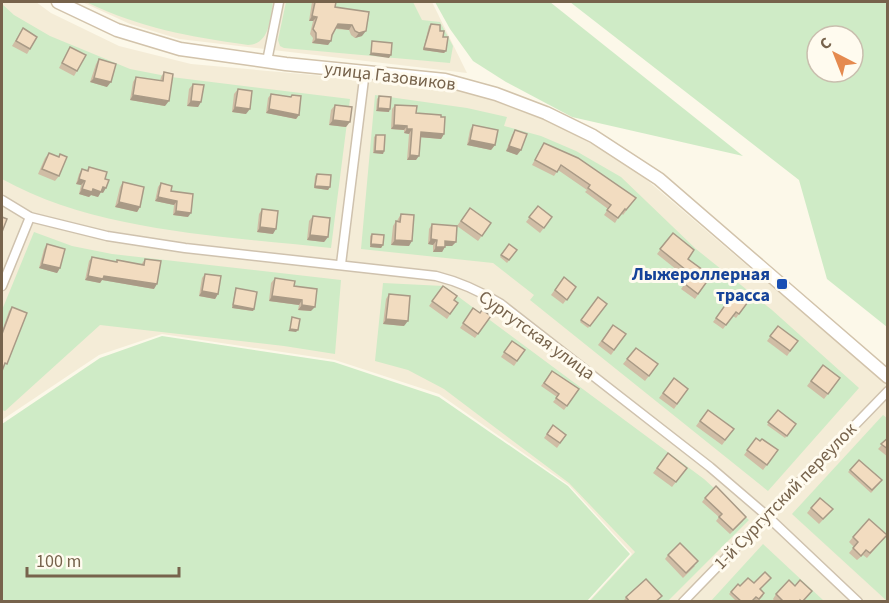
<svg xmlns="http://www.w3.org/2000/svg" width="889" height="603" viewBox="0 0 889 603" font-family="'Source Sans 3',sans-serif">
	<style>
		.residential { fill: #f4ecd7 }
		.green { fill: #cfebc6; fill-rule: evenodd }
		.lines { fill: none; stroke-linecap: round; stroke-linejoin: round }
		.street-casing { stroke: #cfc2ae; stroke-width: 11 }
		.secondary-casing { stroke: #d2c3ab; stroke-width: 15 }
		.street { stroke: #fff; stroke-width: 8 }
		.secondary { stroke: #fff; stroke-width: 12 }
		.wall { fill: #d0bda5 }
		.shaded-wall { fill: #a99a86 }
		.building { fill: #f2dcc0; stroke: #a99a86; stroke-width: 1.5 }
		.transit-dot { fill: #1a4fb4; stroke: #fffbef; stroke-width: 2 }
		.labels { text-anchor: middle; stroke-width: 6; stroke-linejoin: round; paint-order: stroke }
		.street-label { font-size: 18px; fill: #77634c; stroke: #fffbef }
		.transit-label { font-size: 18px; font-weight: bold; fill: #164399; stroke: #fffbef; text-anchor: end }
	</style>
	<rect width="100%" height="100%" fill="#fcf8e9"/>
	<g class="residential">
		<polygon points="2,2 36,2 51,13 119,46 191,64 347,78 445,84 545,119 627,163 887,385 887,601 589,601 632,554 569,485 439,394 335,360 162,334 99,355 2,420"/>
		<polygon points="82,2 432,2 467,73 179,39 130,24"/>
	</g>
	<g class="green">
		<path d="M86 2H273C270 19 270 44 248 45 187 36 143 29 86 2Z"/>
		<polygon points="286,2 413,2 422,20 440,22 453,46 450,63 284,48 280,46 278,40"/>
		<polygon points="435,2 550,2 743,156 572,117 506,82 473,61 450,29"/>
		<path d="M570 2H887V327L827 279 799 180ZM817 36H853V72H817Z"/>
		<path d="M2 4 14 15 50 36 130 69 171 77 350 99 331 248C224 236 97 232 2 179Z"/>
		<polygon points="375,95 467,108 507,117 504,126 541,136 576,151 621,177 696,249 772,310 859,388 768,491 530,300 534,295 493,263 361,249"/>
		<polygon points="34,232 72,246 112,254 341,280 335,354 284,346 100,325 5,411 2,410 2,310"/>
		<polygon points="383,283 444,286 704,479 749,520 668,601 590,601 635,552 569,483 444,389 408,370 375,361"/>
		<polygon points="162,336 334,362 439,397 568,486 630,554 587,601 2,601 2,424 100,358"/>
		<polygon points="883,415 887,418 887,601 792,514"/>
		<polygon points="763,544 824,601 710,602"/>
	</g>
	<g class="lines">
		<defs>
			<g id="street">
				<polyline points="267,61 279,2"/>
				<path d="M2 200 30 217 107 236 185 248 436 276C460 282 480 291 501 304L710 467 766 515 858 602"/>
				<polyline points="341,264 365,71"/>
				<polyline points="2,286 30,217"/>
				<polyline points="683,602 888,391"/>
			</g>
			<polyline id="secondary" points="58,2 117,30 180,49 286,64 445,80 496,94 546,113 593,136 659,179 888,377"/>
		</defs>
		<use href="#street" class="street-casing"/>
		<use href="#secondary" class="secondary-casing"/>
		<use href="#street" class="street"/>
		<use href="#secondary" class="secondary"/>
	</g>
	<g class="wall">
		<polygon points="312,2 336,2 335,7 362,36 355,38 351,35 349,30 336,29 328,45 312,43 313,38 310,34 313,21 309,21"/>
		<polygon points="431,24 443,37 446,51 444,53 423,50 429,26"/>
		<polygon points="23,28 30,49 27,54 12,46"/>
		<polygon points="70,47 77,71 74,76 59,68"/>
		<polygon points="99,59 107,87 90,82 96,64"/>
		<polygon points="164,72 165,106 130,100 133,82 136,77 160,81 161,77"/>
		<polygon points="193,84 201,102 198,107 187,106 189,89"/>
		<polygon points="238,89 246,114 232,112 234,94"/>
		<polygon points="271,94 290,97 292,95 299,115 296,119 266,113 268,98"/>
		<polygon points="379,96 389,112 376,111 377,99"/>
		<polygon points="335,105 346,127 329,125 331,110"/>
		<polygon points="395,105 416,113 444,134 441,139 420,137 416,160 407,160 409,134 404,133 404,130 391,129 392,109"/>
		<polygon points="473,125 495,145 491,150 467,145 470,130"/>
		<polygon points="515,130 521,150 517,155 506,151 512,135"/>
		<polygon points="376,135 384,151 383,154 373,153 374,137"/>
		<polygon points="544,143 636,198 623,215 621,213 615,223 604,215 608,209 585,192 587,190 558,170 554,176 532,165"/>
		<polygon points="49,153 58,157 60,154 59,176 55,181 38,174 45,158"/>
		<polygon points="89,167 105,179 103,193 101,192 98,197 91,195 89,197 79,194 81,185 76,184 79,174 82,169 87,170"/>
		<polygon points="317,174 330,187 328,190 314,188 315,176"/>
		<polygon points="123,182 140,207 137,212 115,207 120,187"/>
		<polygon points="161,183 171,191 188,217 173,215 174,205 155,201 158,187"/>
		<polygon points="538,206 552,217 540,233 526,222"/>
		<polygon points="470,208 491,223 478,241 457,226"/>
		<polygon points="262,209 273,234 257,232 259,214"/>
		<polygon points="401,214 409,246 391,245 393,226 396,221 397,221 398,219"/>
		<polygon points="313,216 328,237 324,242 307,240 309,221"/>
		<polygon points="432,224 456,242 452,246 445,246 442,252 433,252 433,245 428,244 429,229"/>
		<polygon points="673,233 688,259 711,276 695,299 681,289 684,285 678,281 682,274 657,254"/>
		<polygon points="372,234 383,245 381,248 370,247 370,236"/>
		<polygon points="47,244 60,268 57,273 39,268 44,249"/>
		<polygon points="509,244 517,250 507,263 500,257"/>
		<polygon points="92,257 116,262 117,260 141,265 145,259 154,289 102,280 100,283 85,280 89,261"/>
		<polygon points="205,274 218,294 215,299 199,296 202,278"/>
		<polygon points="564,277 576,287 563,304 551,295"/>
		<polygon points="275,278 294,286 311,311 298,310 299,305 269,301 271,283"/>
		<polygon points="443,286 454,300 458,303 447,319 429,306"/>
		<polygon points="236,288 254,309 253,311 232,308 235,291"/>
		<polygon points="389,294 404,326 383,324 386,299"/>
		<polygon points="733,294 739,299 748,302 736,318 733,316 723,329 713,322"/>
		<polygon points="598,297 607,304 588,328 580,322"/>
		<polygon points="12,307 4,368 3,368 2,371 2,331 9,311"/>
		<polygon points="473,308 480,313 491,316 475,338 460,328"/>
		<polygon points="613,325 626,334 611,355 598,345"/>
		<polygon points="778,326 798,341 787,356 767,341"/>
		<polygon points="512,341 525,350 514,366 501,357"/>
		<polygon points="636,348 658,364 645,381 623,364"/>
		<polygon points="823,365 840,378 824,399 807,386"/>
		<polygon points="552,371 579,389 564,410 553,402 557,397 541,386"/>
		<polygon points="674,378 688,389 674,409 659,398"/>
		<polygon points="708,410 734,429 722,445 696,426"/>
		<polygon points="778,410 796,424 785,438 767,425"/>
		<polygon points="553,425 566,435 557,448 544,438"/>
		<polygon points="756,438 760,441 778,450 763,470 744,455"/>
		<polygon points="888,438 888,457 878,449"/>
		<polygon points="668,453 687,468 672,487 653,473"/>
		<polygon points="850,470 880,483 871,493 848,472"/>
		<polygon points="705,498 743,521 730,534 716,521 719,517 702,502"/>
		<polygon points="811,508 833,509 819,524 807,513"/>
		<polygon points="887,535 867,558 863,555 857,560 849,553 854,547 849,542 853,537"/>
		<polygon points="668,555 695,566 683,578 665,559"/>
		<polygon points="738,584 740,586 761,589 763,596 757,602 754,599 752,602 737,602 729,594"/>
		<polygon points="795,586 812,591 803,602 775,602 773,599 776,594"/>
		<polygon points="626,597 657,602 623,602"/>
	</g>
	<g class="shaded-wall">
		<polygon points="312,16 317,17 313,21 309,21"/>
		<polygon points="338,24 352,25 349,30 335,28"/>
		<polygon points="366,31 362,36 355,38 359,33"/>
		<polygon points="316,39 331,41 328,45 312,43"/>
		<polygon points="424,48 446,51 444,53 423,50"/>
		<polygon points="371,53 391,55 389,58 369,55"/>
		<polygon points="94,78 111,82 107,87 90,82"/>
		<polygon points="133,95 169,101 165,106 130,100"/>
		<polygon points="191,101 201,102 198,107 187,106"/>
		<polygon points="235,107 250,109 246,114 232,112"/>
		<polygon points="378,108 390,109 389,112 376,111"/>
		<polygon points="269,109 299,115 296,119 266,113"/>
		<polygon points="333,120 350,122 346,127 329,125"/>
		<polygon points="394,125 407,126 404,130 391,129"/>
		<polygon points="407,129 412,129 409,134 404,133"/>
		<polygon points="421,132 444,134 441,139 418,137"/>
		<polygon points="470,140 495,145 491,150 467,145"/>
		<polygon points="509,146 521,150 517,155 506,151"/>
		<polygon points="375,151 384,151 383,154 373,153"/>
		<polygon points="410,155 419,156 416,160 407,160"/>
		<polygon points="79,179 85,181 81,185 76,184"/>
		<polygon points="315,186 330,187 328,190 314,188"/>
		<polygon points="103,187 106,188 103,193 101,192 98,197 91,195 89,197 79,194 82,189 93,189"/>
		<polygon points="158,197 177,201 174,205 155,201"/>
		<polygon points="119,202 140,207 137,212 115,207"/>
		<polygon points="176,211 191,213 188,217 173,215"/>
		<polygon points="260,227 276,229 273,234 257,232"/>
		<polygon points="310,235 328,237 324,242 307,240"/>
		<polygon points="431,239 437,240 433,245 428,244"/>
		<polygon points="395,240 412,241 409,246 391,245"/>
		<polygon points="445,241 456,242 452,246 442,246"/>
		<polygon points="371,244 383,245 381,248 370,247"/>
		<polygon points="436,247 445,247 442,252 433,252"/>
		<polygon points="42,264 60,268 57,273 39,268"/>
		<polygon points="88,276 104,276 157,284 154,289 102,280 100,283 85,280"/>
		<polygon points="202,291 218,294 215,299 199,296"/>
		<polygon points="272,296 302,300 299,305 269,301"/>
		<polygon points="233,305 254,309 253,311 232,308"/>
		<polygon points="302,305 315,307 311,311 298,310"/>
		<polygon points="386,319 408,321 404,326 383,324"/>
		<polygon points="290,329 298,330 296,332 288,331"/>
	</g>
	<g class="building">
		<polygon points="315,2 336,2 335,7 369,12 366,31 359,33 355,31 352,25 338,24 332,35 331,41 316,39 316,33 313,29 317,17 312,16"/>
		<polygon points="431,24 440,25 440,31 444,31 443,37 448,37 446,51 424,48"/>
		<polygon points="23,28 37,37 30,49 16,41"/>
		<polygon points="372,41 392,43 391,55 371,53"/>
		<polygon points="70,47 86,55 77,71 62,63"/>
		<polygon points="99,59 116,64 111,82 94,78"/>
		<polygon points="164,72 173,74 169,101 133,95 136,77 163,81"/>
		<polygon points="193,84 204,85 201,102 191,101"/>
		<polygon points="238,89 252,91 250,109 235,107"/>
		<polygon points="271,94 291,97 292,95 301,96 299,115 269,109"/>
		<polygon points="379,96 391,97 390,109 378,108"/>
		<polygon points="335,105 352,107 350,122 333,120"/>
		<polygon points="395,105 417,106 416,113 441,115 441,117 445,117 444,134 421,132 419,156 410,155 412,129 407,129 407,126 394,125"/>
		<polygon points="473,125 498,130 495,145 470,140"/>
		<polygon points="515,130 527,134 521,150 509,146"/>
		<polygon points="376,135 385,135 384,151 375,151"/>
		<polygon points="544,143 578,158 636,198 626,210 625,209 618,218 607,210 611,205 588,188 590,185 561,165 557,172 535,160"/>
		<polygon points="49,153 59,157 60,154 67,157 59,176 42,169"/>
		<polygon points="89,167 107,172 105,179 109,180 106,188 103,187 101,192 93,189 92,192 82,189 85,181 79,179 82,169 88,171"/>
		<polygon points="317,174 331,175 330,187 315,186"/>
		<polygon points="123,182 144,187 140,207 119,202"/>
		<polygon points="161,183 172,186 171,191 193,194 191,213 176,211 177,201 158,197"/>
		<polygon points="538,206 552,217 544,228 529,217"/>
		<polygon points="470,208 491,223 482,236 461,221"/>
		<polygon points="262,209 278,211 276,229 260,227"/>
		<polygon points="401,214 414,215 412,241 395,240 396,221 400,222"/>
		<polygon points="313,216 330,218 328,237 310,235"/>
		<polygon points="2,217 7,219 2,232"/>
		<polygon points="432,224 457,226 456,242 445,241 445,247 436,247 437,240 431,239"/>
		<polygon points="673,233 694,250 688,259 711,276 698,294 685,284 688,280 681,276 686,270 660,249"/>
		<polygon points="372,234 384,235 383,245 371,244"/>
		<polygon points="47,244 65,249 60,268 42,264"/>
		<polygon points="509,244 517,250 509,260 501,255"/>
		<polygon points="92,257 117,262 117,260 144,265 145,259 161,261 157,284 104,276 103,279 88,276"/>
		<polygon points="205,274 221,276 218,294 202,291"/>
		<polygon points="564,277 576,287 567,300 555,290"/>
		<polygon points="275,278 295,281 294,286 317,289 315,307 302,305 302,300 272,296"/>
		<polygon points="443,286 457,296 454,300 458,303 450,314 432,301"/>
		<polygon points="236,288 257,292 254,309 233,305"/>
		<polygon points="389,294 410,296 408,321 386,319"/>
		<polygon points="733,294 739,299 741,297 748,302 739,314 736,312 726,325 716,318"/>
		<polygon points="598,297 607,304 590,326 581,320"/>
		<polygon points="12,307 27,313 7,364 5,363 2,371 2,334"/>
		<polygon points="473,308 480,313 482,310 491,316 478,334 463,323"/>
		<polygon points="292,317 300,319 298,330 290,329"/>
		<polygon points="613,325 626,334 614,350 602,341"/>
		<polygon points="778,326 798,341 790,351 770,336"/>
		<polygon points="512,341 525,350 517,361 504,352"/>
		<polygon points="636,348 658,364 649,376 627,359"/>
		<polygon points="823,365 840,378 828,394 811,381"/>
		<polygon points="552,371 579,389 567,406 556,398 559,394 544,383"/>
		<polygon points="674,378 688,389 677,404 663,393"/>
		<polygon points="708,410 734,429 725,440 700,421"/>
		<polygon points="778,410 796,424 787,436 768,422"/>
		<polygon points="553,425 566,435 560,443 547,434"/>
		<polygon points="756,438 760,441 762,439 778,450 767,465 747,450"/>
		<polygon points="888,438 888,449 881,444"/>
		<polygon points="668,453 687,468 676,482 657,468"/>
		<polygon points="859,460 882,480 872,490 850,470"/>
		<polygon points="716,486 746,517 733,530 719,517 722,514 705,498"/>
		<polygon points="820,498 833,509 823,519 811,508"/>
		<polygon points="869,519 887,535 870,553 866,550 861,556 853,548 858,542 853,537"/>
		<polygon points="680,543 698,561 686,573 668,555"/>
		<polygon points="765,572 771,578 760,589 764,593 759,599 756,597 751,602 742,602 731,592 738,584 740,586 748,578 754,583"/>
		<polygon points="646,579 662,596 655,602 630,602 626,597"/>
		<polygon points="789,580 795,586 800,580 812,591 802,602 800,600 799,602 784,602 776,594"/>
	</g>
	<rect class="transit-dot" x="776" y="278" width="12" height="12" rx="3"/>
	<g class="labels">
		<g class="street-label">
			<text transform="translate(390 76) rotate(7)" y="6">улица Газовиков</text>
			<text transform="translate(537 335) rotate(36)" y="6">Сургутская улица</text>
			<text transform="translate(785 496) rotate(-46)" y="6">1-й Сургутский переулок</text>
		</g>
		<g class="transit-label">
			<text x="770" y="280">Лыжероллерная<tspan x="770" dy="21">трасса</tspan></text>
		</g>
	</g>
	<rect width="889" height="603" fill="none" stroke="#77634c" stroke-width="6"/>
	<g transform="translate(835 54) rotate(318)"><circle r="28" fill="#fffbef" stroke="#c9beae" stroke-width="1.5"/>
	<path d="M0-4.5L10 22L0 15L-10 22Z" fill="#e58a4f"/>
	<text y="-9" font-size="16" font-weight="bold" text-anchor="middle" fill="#77634c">С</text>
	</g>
	<path d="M27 567v9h152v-9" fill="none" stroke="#77634c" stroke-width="3"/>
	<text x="36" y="567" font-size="18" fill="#77634c" stroke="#fffbef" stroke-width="4.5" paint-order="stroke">100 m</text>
</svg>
